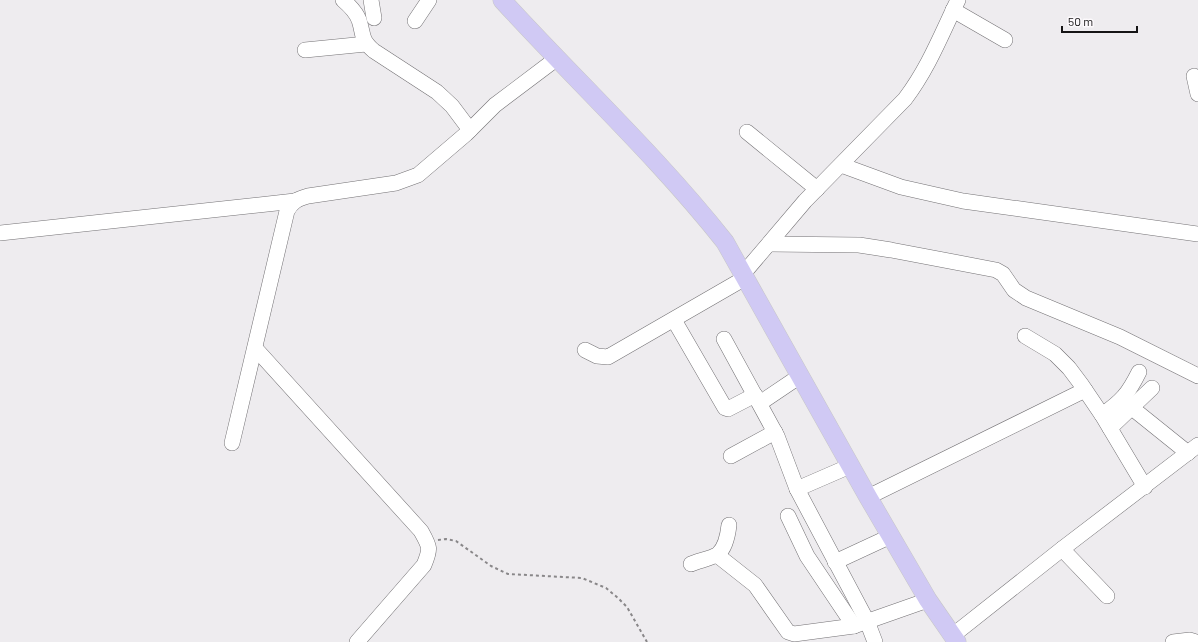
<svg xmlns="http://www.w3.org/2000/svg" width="1198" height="642" viewBox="0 0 1198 642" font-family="Barlow,sans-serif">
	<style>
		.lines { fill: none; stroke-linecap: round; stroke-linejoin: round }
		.minor-casing { stroke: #737174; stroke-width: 16 }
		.major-casing { stroke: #c7c7c7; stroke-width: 19 }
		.path { stroke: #898789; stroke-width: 2; stroke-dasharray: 3 3; stroke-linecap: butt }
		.minor { stroke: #fff; stroke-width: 15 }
		.major { stroke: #d0c9f4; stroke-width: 18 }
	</style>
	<rect width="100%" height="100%" fill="#eeecef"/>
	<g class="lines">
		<defs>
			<g id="minor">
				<path d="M343 0C350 6 356 12 359 20 364 35 360 39 374 51L437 92 452 106 470 130"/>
				<polyline points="371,0 374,18"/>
				<polyline points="953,10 1005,40"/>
				<polyline points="415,21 429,0"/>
				<polyline points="305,50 366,44"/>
				<polyline points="1194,76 1198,94"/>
				<polyline points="747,132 817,189"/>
				<polyline points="841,165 901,187 963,201 1198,234"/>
				<polyline points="0,233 295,201"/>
				<polyline points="769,244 859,245 891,250 996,270 1003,274 1014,290 1026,298 1120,337 1198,376"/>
				<path d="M743 274 805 201 905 99C929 67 941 35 958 0"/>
				<polyline points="674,320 725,408 728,409 755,395"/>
				<polyline points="1025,336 1055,354 1069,368 1081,384 1102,415 1145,487"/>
				<polyline points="724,339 777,436 797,489 867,621 875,642"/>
				<path d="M255 348 421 531C430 547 431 548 424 565L357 642"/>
				<polyline points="585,350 597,356 608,357 745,278"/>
				<polyline points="760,403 800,376"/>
				<polyline points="1132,408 1188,453"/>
				<path d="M1102 415C1122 401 1128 394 1139 372"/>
				<polyline points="1110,428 1152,388"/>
				<path d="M232 443 287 211C292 202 297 199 308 196L396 183 418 175 466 134 495 105 556 59"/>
				<polyline points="731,456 775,432"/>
				<polyline points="797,489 850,466"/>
				<polyline points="868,497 1085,390"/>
				<polyline points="788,516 807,556 854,626"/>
				<polyline points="1062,549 1107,596"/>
				<polyline points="717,555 755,585 788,632 794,634 854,626 928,600"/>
				<polyline points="835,562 891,536"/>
				<path d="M691 564C697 561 713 558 718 554 725 548 728 534 729 525"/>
				<polyline points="952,636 1062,549 1198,445"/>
				<polyline points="1173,642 1190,640 1196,642"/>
			</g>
			<path id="major" d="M502 0C576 81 657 156 725 242L868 497 928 600 957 642"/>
		</defs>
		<use href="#minor" class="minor-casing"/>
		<use href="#major" class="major-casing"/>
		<polyline class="path" points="438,540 446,539 456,541 491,566 508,574 582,578 606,588 618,598 627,607 647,642"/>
		<use href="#minor" class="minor"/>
		<use href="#major" class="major"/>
	</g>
	<path d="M1062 26v6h75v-6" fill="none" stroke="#151415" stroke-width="2"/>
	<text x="1068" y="26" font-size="12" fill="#151415" stroke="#fcf9fc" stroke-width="3" paint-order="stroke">50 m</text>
</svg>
